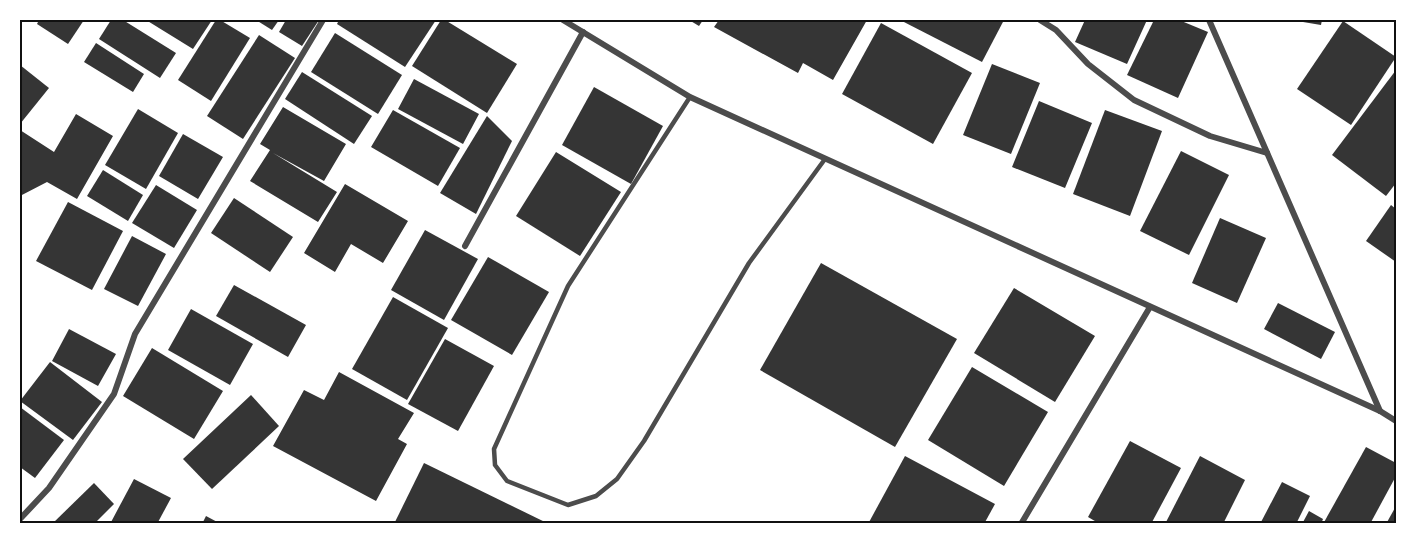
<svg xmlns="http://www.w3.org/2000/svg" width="1416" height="543" viewBox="0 0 1416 543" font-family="'Public Sans',sans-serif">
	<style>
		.building { fill: #353535 }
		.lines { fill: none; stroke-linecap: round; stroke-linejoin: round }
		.service { stroke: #4c4c4c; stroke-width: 4.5 }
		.minor { stroke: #4c4c4c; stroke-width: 6 }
		.neatline { fill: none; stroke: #111; stroke-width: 2 }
	</style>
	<rect width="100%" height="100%" fill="#fff"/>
	<g class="building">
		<polygon points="39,20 84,20 68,44 37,24"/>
		<polygon points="111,20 123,20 176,53 160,78 99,39"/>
		<polygon points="146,20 212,20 193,49"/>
		<polygon points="216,20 220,20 250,38 211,101 178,80"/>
		<polygon points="256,20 279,20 272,30"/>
		<polygon points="286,20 319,20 302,46 279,32"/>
		<polygon points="339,20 436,20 405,67 337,24"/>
		<polygon points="441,20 445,20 517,64 487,113 412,66"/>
		<polygon points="689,20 703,20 699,26"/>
		<polygon points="719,20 867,20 833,80 803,63 798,73 714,27"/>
		<polygon points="900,20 1004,20 982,62"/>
		<polygon points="1085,20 1147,20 1127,64 1075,42"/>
		<polygon points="1154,20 1179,20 1208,32 1178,98 1127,75"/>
		<polygon points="1291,20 1322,20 1321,25"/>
		<polygon points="1343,21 1396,57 1351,125 1297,89"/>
		<polygon points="881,23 972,73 933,144 842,94"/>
		<polygon points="335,33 402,75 378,114 311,72"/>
		<polygon points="259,35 295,58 243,139 207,116"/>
		<polygon points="96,43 144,74 133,92 84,62"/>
		<polygon points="992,64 1040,83 1011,154 963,135"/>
		<polygon points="20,65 49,88 20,124"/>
		<polygon points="1396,70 1396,183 1386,196 1332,155"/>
		<polygon points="302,72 372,116 354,144 285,99"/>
		<polygon points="414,79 479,114 463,144 398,109"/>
		<polygon points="594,87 663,126 631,184 562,145"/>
		<polygon points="1039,101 1092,123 1065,188 1012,167"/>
		<polygon points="283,107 346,144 324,181 273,153 337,192 318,222 250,181 270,150 260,144"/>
		<polygon points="138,109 178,133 146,189 105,165"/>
		<polygon points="393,110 460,148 438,186 371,147"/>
		<polygon points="1105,110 1162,131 1130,216 1073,194"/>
		<polygon points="76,114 113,136 77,199 47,182 20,196 20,130 54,152"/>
		<polygon points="487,116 512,141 476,214 440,193"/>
		<polygon points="183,134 223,157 198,199 159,176"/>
		<polygon points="1181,151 1229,175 1189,255 1140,231"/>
		<polygon points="556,152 621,192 580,256 516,216"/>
		<polygon points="103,170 143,195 128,221 87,196"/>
		<polygon points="345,184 408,221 383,263 351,244 335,272 304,253"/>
		<polygon points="156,185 197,210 174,248 132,223"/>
		<polygon points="234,198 293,237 270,272 211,233"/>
		<polygon points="68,202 123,231 92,290 36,261"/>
		<polygon points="1391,205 1396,209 1396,262 1366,241"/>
		<polygon points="1220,218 1266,238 1237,303 1192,283"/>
		<polygon points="425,230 478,259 444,320 391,290"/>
		<polygon points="132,236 166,254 138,306 104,289"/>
		<polygon points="488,257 549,292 512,355 451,320"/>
		<polygon points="821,263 957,339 895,447 760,370"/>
		<polygon points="234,285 306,325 288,357 216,316"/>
		<polygon points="1014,288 1095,336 1055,402 974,353"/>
		<polygon points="393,297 448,328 407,400 352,369"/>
		<polygon points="1278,303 1335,332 1321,359 1264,329"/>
		<polygon points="191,309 253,344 230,385 168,350"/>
		<polygon points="69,329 116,354 98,386 52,361"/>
		<polygon points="445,339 494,366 458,431 408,404"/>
		<polygon points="152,348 223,391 194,439 123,396"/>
		<polygon points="50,362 102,402 73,440 20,401"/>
		<polygon points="972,367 1048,412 1004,486 928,440"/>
		<polygon points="339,372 414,413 398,439 407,444 376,501 273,446 304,390 324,400"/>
		<polygon points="251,395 279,426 212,489 183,459"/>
		<polygon points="20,407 64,440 35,478 20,467"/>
		<polygon points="1130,441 1181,468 1151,524 1100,524 1088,517"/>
		<polygon points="1366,447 1396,463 1396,476 1370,524 1323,524"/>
		<polygon points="905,456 995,504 984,524 868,524"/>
		<polygon points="1200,456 1245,480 1223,524 1165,524"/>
		<polygon points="424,463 549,524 394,524"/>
		<polygon points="134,479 171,498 157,524 110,524"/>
		<polygon points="1282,482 1310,496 1296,524 1260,524"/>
		<polygon points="94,483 114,504 94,524 52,524"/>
		<polygon points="1396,506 1396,524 1386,524"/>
		<polygon points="1309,511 1323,519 1321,524 1302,524"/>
		<polygon points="206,516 221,524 202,524"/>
	</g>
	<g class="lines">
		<polyline class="service" points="690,97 568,286 494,449 495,465 507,481 568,505 596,496 617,479 644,441 749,263 825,159"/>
		<g class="minor">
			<polyline points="563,20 690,97 1380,411 1396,421"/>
			<polyline points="1040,20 1056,30 1088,64 1134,100 1210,136 1267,153"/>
			<polyline points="1209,20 1380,411"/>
			<polyline points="465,246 583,32"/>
			<polyline points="20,519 49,488 114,394 135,334 323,20"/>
			<polyline points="1021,524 1150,307"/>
		</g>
	</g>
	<rect width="1416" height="543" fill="none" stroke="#ffffff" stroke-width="42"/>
	<rect x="21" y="21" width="1374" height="501" class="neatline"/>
</svg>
